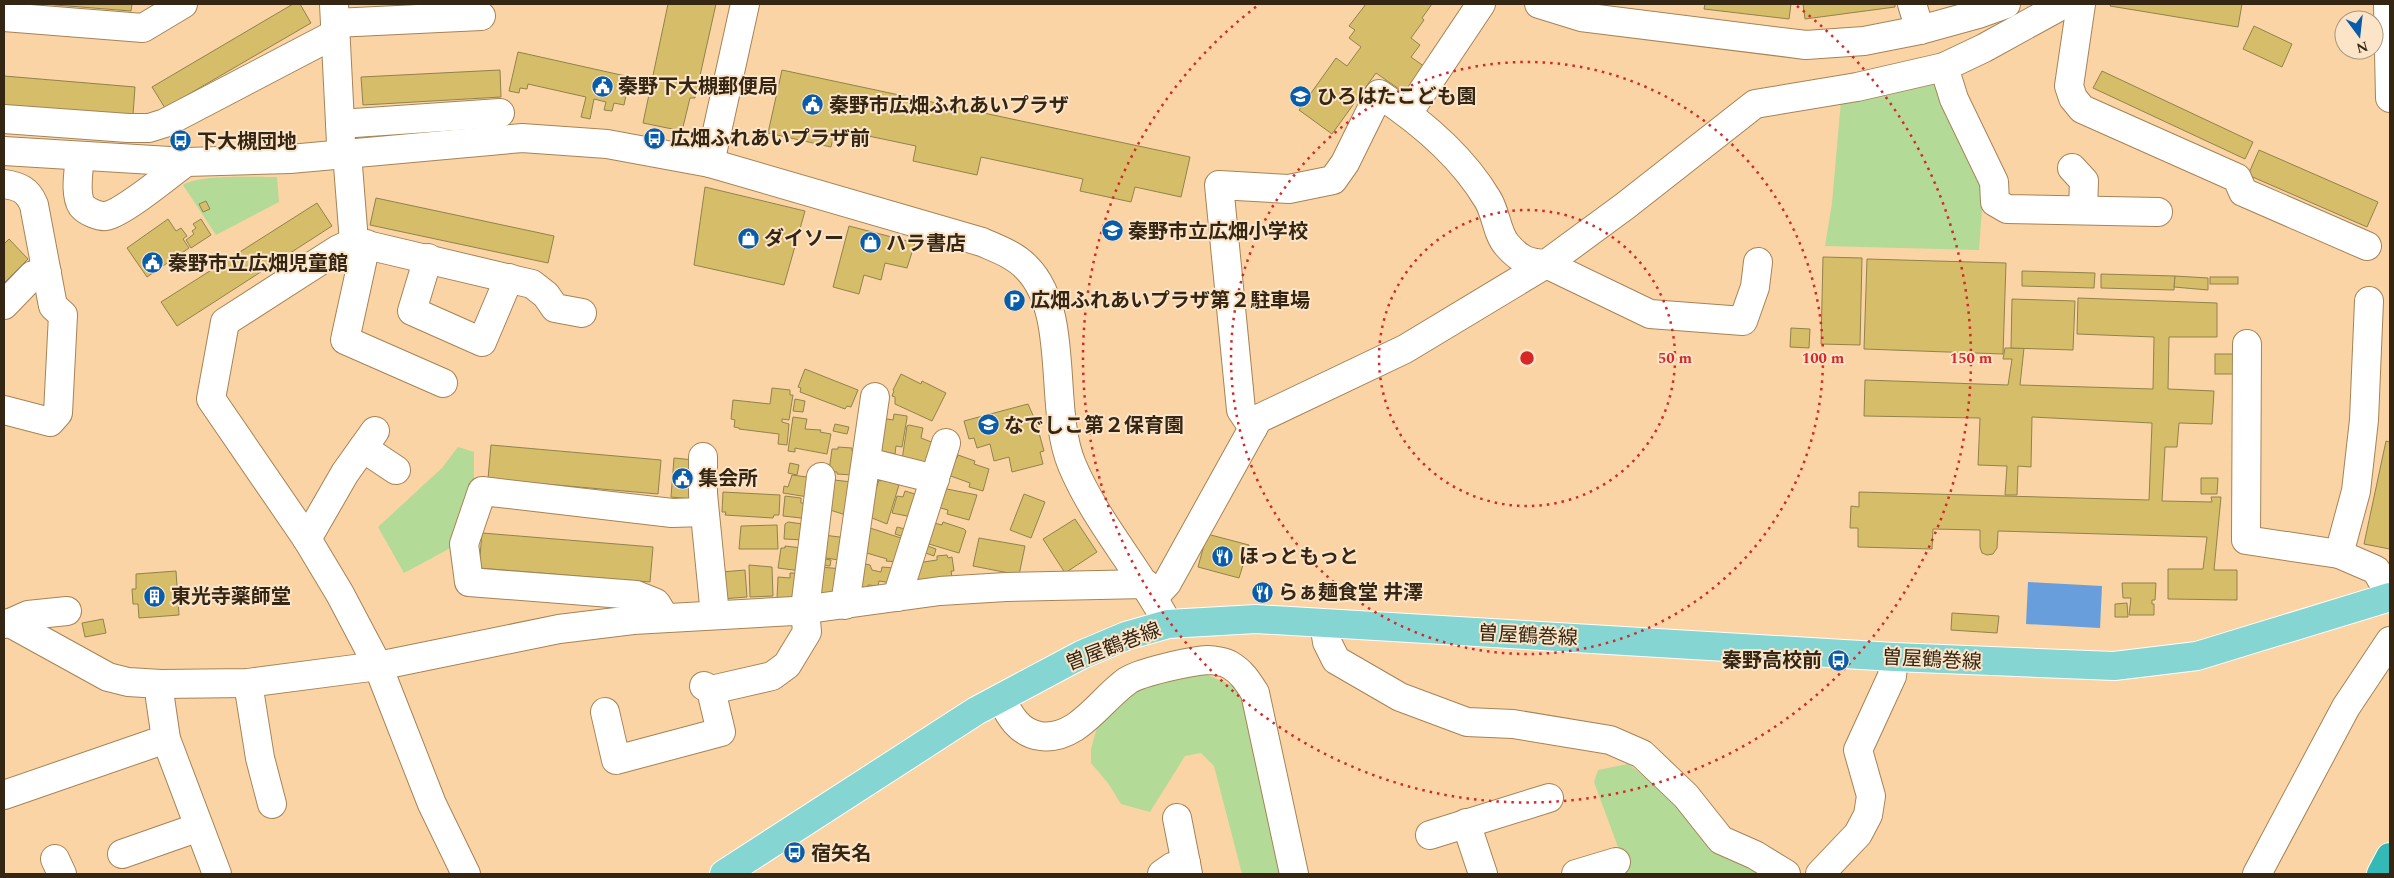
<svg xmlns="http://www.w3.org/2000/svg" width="2394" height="878" viewBox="0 0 2394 878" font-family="Spectral,'Noto Sans JP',serif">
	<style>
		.green { fill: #b3da97 }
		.water { fill: #689edc }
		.building { fill: #d6bd69; stroke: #92824c }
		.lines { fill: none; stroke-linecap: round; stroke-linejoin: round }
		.minor-casing { stroke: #a68356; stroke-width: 30 }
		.major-casing { stroke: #fff; stroke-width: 30 }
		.highway-casing { stroke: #fff; stroke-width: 30 }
		.minor { stroke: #fff; stroke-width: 28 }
		.major { stroke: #85d5d3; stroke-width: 28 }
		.highway { stroke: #33b9b6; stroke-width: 28 }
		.ring { fill: none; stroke: #d62828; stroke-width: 2.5; stroke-dasharray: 2.5 5 }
		.labels { text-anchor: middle; stroke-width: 4; stroke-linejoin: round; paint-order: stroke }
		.poi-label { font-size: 20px; font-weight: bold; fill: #342613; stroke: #fbe4c8; text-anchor: start }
		.street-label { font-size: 20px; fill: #342613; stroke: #fbe4c8 }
		.centre { fill: #d62828; stroke: #fbe4c8; stroke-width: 2.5 }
		.ring-label { font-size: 15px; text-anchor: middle; font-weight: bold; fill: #d62828; stroke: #fbe4c8; stroke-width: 4; stroke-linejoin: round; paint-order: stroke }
	</style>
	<rect width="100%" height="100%" fill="#fad4a4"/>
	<g class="green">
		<polygon points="1939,82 1984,182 1979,250 1825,246 1832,203 1841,101"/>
		<path d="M277 177 279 202 216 235 183 185C199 174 256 177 277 177Z"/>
		<polygon points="458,447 474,452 474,485 456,545 404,573 378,527 442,468"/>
		<polygon points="1205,674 1243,690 1285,874 1242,874 1214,766 1201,753 1185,756 1150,812 1121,804 1108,783 1091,763 1091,749 1098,724 1136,689"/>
		<polygon points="1628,764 1652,782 1724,857 1763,874 1628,874 1594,782 1598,770"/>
	</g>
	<polygon class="water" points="2028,582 2102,586 2100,628 2026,624"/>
	<g class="building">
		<polygon points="43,4 132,4 131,11"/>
		<polygon points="293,4 300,4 311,23 165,108 152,87"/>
		<polygon points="668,4 716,4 695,98 690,98 682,131 643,123"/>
		<polygon points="1366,4 1432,4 1422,18 1424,20 1411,38 1420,45 1411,57 1425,67 1406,94 1376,73 1332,134 1299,110 1336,58 1347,66 1361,47 1349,38 1355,30 1349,26"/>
		<polygon points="1705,4 1791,4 1789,19 1704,9"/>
		<polygon points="1803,4 1895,4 1895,7 1805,19"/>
		<polygon points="2111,4 2242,4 2238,27 2110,6"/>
		<polygon points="2254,26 2292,44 2282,67 2243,49"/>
		<polygon points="518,52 630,77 624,105 614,103 612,111 604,110 606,102 594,99 590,119 581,117 586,97 528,84 527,89 520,88 519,93 509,91"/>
		<polygon points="500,70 501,97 363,105 361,77"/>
		<polygon points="782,70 1190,157 1181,197 1135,187 1131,202 1080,191 1083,179 981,157 977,175 913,161 916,146 835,129 831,147 768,133"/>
		<polygon points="2102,71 2253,142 2245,159 2093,88"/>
		<polygon points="4,76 135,87 133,115 4,105"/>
		<polygon points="2259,150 2378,202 2367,227 2248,175"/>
		<polygon points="705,187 805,211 784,285 694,265"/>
		<polygon points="376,198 554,236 548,263 370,225"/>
		<polygon points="206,201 210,209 203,212 199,204"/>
		<polygon points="317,203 332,226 177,326 161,302"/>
		<polygon points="168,219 176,231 181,228 187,236 183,239 189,248 147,277 127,248"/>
		<polygon points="201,219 211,235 191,248 186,240 194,234 192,231 196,228 193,224"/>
		<polygon points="849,226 915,243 907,268 885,263 881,280 864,275 859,294 833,287"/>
		<polygon points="9,239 28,259 4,283 4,244"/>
		<polygon points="1823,257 1862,258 1860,345 1821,344"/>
		<polygon points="1867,259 2006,263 2003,354 1864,349"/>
		<polygon points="2022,271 2095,273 2094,288 2022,286"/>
		<polygon points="2101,274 2175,276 2174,290 2101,288"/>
		<polygon points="2175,276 2208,278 2208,290 2174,287"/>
		<rect x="2210" y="277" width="28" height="7"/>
		<polygon points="2078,298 2217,303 2217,337 2169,337 2168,389 2214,391 2212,424 2179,423 2177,447 2165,447 2162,501 2212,502 2211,497 2221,497 2214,570 2237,570 2237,600 2168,599 2168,569 2203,569 2207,537 1998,531 1997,548 1993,554 1987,555 1982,553 1980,547 1980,530 1933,529 1932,549 1858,547 1858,528 1850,528 1851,506 1859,507 1859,492 2149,500 2152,423 2032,417 2031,467 2018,466 2017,495 2005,495 2007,466 1978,465 1980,418 1864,416 1865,380 2008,385 2012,359 2003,359 2005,348 2024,348 2020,385 2153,389 2154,337 2077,334"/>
		<polygon points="2012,299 2075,301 2073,350 2011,348"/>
		<polygon points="1791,328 1810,329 1809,348 1790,347"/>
		<rect x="2215" y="354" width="21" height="20"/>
		<polygon points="805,369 858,390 851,407 847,406 845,409 800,392 801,388 798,387"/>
		<polygon points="901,374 921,384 922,381 946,393 932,421 895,404 895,397 892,396 894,391 893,390"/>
		<polygon points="772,388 790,390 790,395 793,395 789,420 782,419 782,422 789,424 787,445 778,444 779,434 739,429 739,428 734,427 735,420 731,419 733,400 770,404"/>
		<polygon points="795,399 805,401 803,412 793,411"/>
		<polygon points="1028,404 1036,422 1044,451 1040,452 1043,464 1012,472 1009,457 994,461 990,444 977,448 974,438 969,439 964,421"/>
		<polygon points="894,414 907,416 907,418 902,447 896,446 895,454 876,450 882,418 893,420"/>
		<polygon points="793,417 807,419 805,429 821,430 820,432 831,434 827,454 795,448 795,452 788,451"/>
		<polygon points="835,424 849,427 847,434 833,431"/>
		<polygon points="909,425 923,428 921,438 934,443 928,465 902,460 907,426"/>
		<polygon points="2386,441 2390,442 2390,549 2364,544"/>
		<polygon points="491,445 661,460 658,494 488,479"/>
		<polygon points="838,447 852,448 852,451 855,452 852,475 837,474 837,472 829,471 832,449 838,449"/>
		<polygon points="958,455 975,461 974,464 989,469 983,491 969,487 970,483 948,475 954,457 957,458"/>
		<polygon points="674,458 694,460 691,499 671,497"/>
		<polygon points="790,463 799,465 797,475 788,473"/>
		<polygon points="792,475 814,478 808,497 783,493 784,486 788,487"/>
		<polygon points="882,478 899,485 887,524 867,516 879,480 881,481"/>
		<polygon points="2201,478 2218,478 2217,494 2201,494"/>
		<polygon points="834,480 852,482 849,516 830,510"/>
		<polygon points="942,488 977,495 969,520 947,514 948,510 937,507"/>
		<polygon points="905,491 918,495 912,517 892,513 897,496 903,497"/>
		<polygon points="723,492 780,495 779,515 774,515 773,518 725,515 726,512 722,512"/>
		<polygon points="1024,494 1045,502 1031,538 1010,530"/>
		<polygon points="785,496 801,498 801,503 811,504 810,519 783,516"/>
		<polygon points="1075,519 1097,552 1065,573 1043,539"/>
		<polygon points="788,522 803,524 805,540 784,539 785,524"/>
		<polygon points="930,522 942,525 943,522 964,529 966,531 959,553 929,544 930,541 924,539"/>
		<polygon points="777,525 778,549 739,549 741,526"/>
		<polygon points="867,527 904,539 897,562 886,561 887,559 860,551"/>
		<polygon points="897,527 909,530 907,538 895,534"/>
		<polygon points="482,533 653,547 650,582 479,568"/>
		<polygon points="1207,534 1249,545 1239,578 1198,567"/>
		<polygon points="823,535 848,538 845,561 820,557"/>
		<polygon points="979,538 1025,546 1019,575 973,566"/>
		<polygon points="922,544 936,549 934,556 920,551"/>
		<polygon points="785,546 802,548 801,571 778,568 781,548 785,548"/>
		<polygon points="947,555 948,558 952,557 954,571 951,571 952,577 916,581 917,563 937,560 937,556"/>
		<polygon points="820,558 831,560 830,566 819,565"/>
		<polygon points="860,563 870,565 872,570 881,572 882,567 894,568 892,583 879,581 878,586 868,585 868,588 855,586"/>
		<polygon points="749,565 772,567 773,596 750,597"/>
		<polygon points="820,567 843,569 834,597 820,598"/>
		<polygon points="745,570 747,597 721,599 722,572"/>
		<polygon points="176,571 179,615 139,618 138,604 133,604 132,589 136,589 136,574"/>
		<polygon points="790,573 801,573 796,597 791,597 791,600 777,599 778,577 790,578"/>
		<polygon points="2122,583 2156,583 2155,600 2152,600 2152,604 2154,604 2154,615 2129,615 2131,598 2123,598"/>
		<polygon points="2127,603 2128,617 2115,617 2115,604"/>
		<polygon points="1952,613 1999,616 1997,633 1951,630"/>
		<polygon points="103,619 106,633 85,637 82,623"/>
	</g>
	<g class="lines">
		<defs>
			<g id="minor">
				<polyline points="334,4 341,143"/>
				<polyline points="1539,4 1581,17 1806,45 1864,41 1920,30 1978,14 2006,4"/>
				<polyline points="1912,4 1920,30"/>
				<polyline points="2081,4 2069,86 2073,98 2082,109 2237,178 2243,192 2367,246"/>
				<polyline points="2388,4 2390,98"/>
				<polyline points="4,17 143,28 183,4"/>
				<polyline points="335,23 481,16"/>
				<polyline points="1944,67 1954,99 1994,182 1995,202 2007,209 2158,212"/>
				<polyline points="1408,113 1481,4"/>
				<polyline points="4,119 128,128 149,128 165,123 335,34"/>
				<polyline points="340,124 500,113"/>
				<path d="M4 151 186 162 290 159 522 138 607 144 710 163 982 242C998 249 1015 255 1027 268 1071 313 1048 408 1072 465 1096 522 1139 569 1168 624"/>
				<polyline points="347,153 354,242 532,284 546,295 555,308 582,313"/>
				<path d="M80 156C79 170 74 194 82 206 87 212 100 217 106 216 123 213 170 174 186 162"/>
				<polyline points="710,163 745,4"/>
				<polyline points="2072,168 2084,181 2083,210"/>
				<path d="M4 184C19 186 28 190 34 205L53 306 63 315 58 413 50 422 4 410"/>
				<polyline points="354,242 337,250 225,322 211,399 307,539 340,594 378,666 432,804 466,874"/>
				<polyline points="366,244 345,340 443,383"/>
				<polyline points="428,258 412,311 482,342 509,278"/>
				<polyline points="4,305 33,275 47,273"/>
				<polyline points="2247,344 2246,540 2339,554 2376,570 2390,595"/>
				<path d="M1253 428 1241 410 1219 185 1289 189 1333 180 1345 163 1379 94C1420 121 1462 156 1488 200 1496 213 1497 234 1507 245 1520 260 1528 263 1546 264L1650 314 1743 321 1755 287 1758 262"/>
				<polyline points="363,448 396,470"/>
				<polyline points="703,457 703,494 715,615"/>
				<polyline points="867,462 935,479"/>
				<polyline points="307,539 345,473 375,431"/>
				<polyline points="2339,554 2356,491 2364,420 2369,301"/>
				<polyline points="897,597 946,443"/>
				<polyline points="1154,597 1167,583 1258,419 1405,349 1546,264 1625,206 1755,104 1857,87 1944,67 1984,48 2064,4"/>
				<polyline points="845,605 875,397"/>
				<polyline points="665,618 656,603 636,595 469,582 464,544 482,491 672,513 704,512"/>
				<polyline points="10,623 28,615 67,611"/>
				<polyline points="1324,623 1327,642 1336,660 1400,697 1467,722 1513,724 1610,740 1642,754 1686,796 1721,840 1755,855 1786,874"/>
				<polyline points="4,624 10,623 108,677 128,682 161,684 248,683 378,666 559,629 633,620 794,611 940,591 1006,587 1146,584"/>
				<polyline points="248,683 260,758 272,804"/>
				<polyline points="161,684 160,698 166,739 217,874"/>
				<polyline points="704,686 711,690 772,676 787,665 807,632 805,609 821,477"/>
				<path d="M1001 698C1009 715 1019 733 1040 736 1077 741 1099 701 1127 681 1140 672 1191 661 1208 660 1214 660 1225 662 1230 665 1242 672 1248 682 1255 693L1294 874"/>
				<polyline points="605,712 616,760 721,732 711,690"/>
				<polyline points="4,795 166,739"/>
				<polyline points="1177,818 1188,874"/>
				<polyline points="1466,823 1483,874"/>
				<polyline points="1430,835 1549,798"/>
				<polyline points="122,854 199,827"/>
				<polyline points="55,859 62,874"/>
				<polyline points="1162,874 1172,867 1186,863"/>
				<polyline points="1576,874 1616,862"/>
				<polyline points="1820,874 1858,834 1868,815 1871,796 1858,750 1892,676 1894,657"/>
				<polyline points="2257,874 2346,707 2390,641"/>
			</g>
			<polyline id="major" points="724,874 976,711 1081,655 1126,636 1168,624 1256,619 1894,657 2114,666 2197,656 2390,597"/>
			<polyline id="highway" points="2381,874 2390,857"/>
		</defs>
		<use href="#minor" class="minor-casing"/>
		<use href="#major" class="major-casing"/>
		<use href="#highway" class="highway-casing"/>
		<use href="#minor" class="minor"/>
		<use href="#major" class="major"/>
		<use href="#highway" class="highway"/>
	</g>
	<g class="ring">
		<circle cx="1527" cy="358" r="148"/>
		<circle cx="1527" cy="358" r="296"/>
		<path d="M1797 6A444 444 0 1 1 1257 6"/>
	</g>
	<defs>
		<symbol id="civic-disc" viewBox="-11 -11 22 22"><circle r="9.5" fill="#075dab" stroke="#fbe4c8"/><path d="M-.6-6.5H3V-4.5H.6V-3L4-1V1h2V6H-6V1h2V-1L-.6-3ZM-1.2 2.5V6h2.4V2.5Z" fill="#fff"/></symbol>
		<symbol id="school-disc" viewBox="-11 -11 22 22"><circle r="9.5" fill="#075dab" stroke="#fbe4c8"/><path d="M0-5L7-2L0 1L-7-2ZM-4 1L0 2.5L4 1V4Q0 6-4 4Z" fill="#fff"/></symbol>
		<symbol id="bus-disc" viewBox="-11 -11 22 22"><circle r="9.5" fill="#075dab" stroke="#fbe4c8"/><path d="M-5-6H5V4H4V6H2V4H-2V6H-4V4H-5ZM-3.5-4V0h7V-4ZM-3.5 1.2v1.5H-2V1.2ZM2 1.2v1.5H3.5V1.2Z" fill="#fff"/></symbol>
		<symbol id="shop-disc" viewBox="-11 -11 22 22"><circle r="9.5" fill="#075dab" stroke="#fbe4c8"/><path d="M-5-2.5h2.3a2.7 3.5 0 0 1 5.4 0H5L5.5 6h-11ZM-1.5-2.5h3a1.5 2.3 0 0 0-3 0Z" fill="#fff"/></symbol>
		<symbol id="parking-disc" viewBox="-11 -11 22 22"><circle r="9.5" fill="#075dab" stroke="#fbe4c8"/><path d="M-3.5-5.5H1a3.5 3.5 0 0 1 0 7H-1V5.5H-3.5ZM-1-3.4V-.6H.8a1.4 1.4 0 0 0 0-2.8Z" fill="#fff"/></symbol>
		<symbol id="restaurant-disc" viewBox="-11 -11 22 22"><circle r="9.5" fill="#075dab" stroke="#fbe4c8"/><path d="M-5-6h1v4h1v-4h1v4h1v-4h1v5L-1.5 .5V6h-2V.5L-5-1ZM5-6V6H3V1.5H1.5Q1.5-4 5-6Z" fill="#fff"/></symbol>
		<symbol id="building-disc" viewBox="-11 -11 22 22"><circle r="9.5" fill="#075dab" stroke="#fbe4c8"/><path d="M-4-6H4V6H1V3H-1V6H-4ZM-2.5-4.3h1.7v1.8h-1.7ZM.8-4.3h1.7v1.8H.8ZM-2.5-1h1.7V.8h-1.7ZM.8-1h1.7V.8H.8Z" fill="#fff"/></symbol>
	</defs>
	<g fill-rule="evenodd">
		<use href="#civic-disc" x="590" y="74" width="25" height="25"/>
		<use href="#school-disc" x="1288" y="84" width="25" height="25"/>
		<use href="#civic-disc" x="800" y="92" width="25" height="25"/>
		<use href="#bus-disc" x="642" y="126" width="25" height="25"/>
		<use href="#bus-disc" x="168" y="128" width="25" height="25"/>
		<use href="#school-disc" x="1100" y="218" width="25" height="25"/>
		<use href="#shop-disc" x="736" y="226" width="25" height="25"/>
		<use href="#shop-disc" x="858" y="230" width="25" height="25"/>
		<use href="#civic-disc" x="140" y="250" width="25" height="25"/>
		<use href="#parking-disc" x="1002" y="288" width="25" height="25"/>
		<use href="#school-disc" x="976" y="412" width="25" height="25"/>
		<use href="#civic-disc" x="670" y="466" width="25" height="25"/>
		<use href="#restaurant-disc" x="1210" y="544" width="25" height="25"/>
		<use href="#restaurant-disc" x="1250" y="580" width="25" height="25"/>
		<use href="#building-disc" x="142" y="584" width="25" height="25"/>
		<use href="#bus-disc" x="1826" y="648" width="25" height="25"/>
		<use href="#bus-disc" x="782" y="840" width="25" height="25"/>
	</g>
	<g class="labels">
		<g class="poi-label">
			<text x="618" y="93">秦野下大槻郵便局</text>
			<text x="1317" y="103">ひろはたこども園</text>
			<text x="829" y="112">秦野市広畑ふれあいプラザ</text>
			<text x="670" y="145">広畑ふれあいプラザ前</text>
			<text x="197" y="148">下大槻団地</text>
			<text x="1128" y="238">秦野市立広畑小学校</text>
			<text x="764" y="245">ダイソー</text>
			<text x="886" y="250">ハラ書店</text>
			<text x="168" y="270">秦野市立広畑児童館</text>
			<text x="1030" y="307">広畑ふれあいプラザ第２駐車場</text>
			<text x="1004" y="432">なでしこ第２保育園</text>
			<text x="698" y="485">集会所</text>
			<text x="1239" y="563">ほっともっと</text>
			<text x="1278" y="599">らぁ麺食堂 井澤</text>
			<text x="171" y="603">東光寺薬師堂</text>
			<text x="1822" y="667" text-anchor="end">秦野高校前</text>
			<text x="811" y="860">宿矢名</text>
		</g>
		<g class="street-label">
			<text transform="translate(1528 635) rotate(3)" y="7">曽屋鶴巻線</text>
			<text transform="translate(1113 646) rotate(-21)" y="7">曽屋鶴巻線</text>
			<text transform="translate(1932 659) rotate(3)" y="7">曽屋鶴巻線</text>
		</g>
	</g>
	<circle cx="1527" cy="358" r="8" class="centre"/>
	<g class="ring-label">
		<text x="1675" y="363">50 m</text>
		<text x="1823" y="363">100 m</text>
		<text x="1971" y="363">150 m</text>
	</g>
	<rect width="2394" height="878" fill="none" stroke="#342613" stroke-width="10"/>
	<g transform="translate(2359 35) rotate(165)"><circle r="24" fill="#fbe4c8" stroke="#ab9880"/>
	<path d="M0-4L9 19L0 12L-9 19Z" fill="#075dab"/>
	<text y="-8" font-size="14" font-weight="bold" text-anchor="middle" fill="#342613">N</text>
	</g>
</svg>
